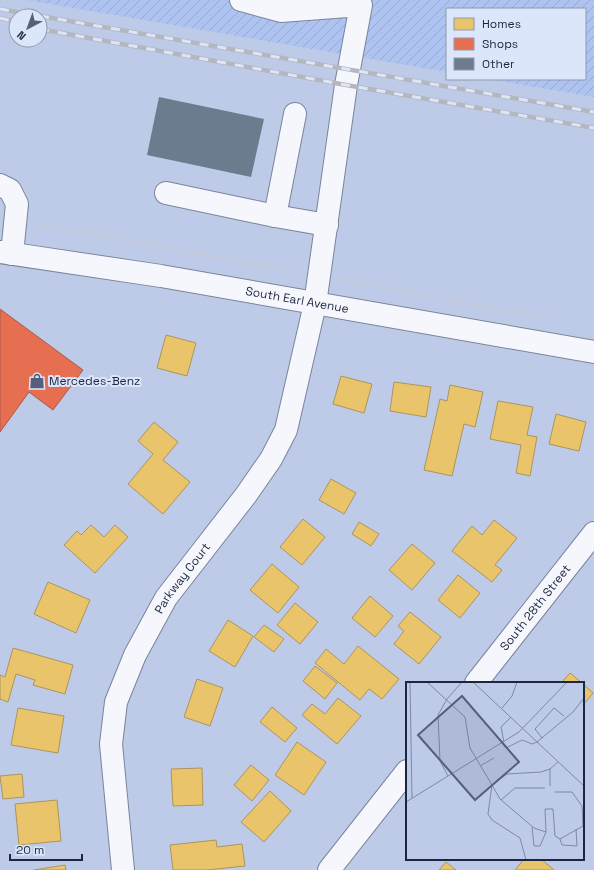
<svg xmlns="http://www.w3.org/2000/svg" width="594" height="870" viewBox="0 0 594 870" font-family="'Space Grotesk',sans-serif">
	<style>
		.industrial { fill: url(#industrial-furrows) }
		.homes { fill: #e9c46a; stroke: #ab955d }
		.shops { fill: #e76f51; stroke: #aa594c }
		.building { fill: #6d7b8e }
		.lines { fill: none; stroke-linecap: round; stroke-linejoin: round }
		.minor-casing { stroke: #7a849c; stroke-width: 24 }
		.path { stroke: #c5c9d3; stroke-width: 2.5; stroke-dasharray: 4 2; stroke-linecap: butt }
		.minor { stroke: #f5f7fc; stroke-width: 22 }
		.rail-casing { stroke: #b4b7be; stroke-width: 4.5 }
		.rail { stroke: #dce6fa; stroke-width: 3; stroke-dasharray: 9; stroke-linecap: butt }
		.labels { text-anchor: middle; stroke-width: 4; stroke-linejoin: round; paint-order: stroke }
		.street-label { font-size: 12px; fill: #1b2740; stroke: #dce6fa }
		.poi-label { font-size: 12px; fill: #1b2740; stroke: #dce6fa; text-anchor: start }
		.inset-road { fill: none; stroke: #7d89a5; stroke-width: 1 }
		.view { fill: #54607b; fill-opacity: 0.15; stroke: #54607b; stroke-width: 2 }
		.inset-edge { fill: none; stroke: #1b2740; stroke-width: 2 }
	</style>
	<defs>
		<pattern id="industrial-furrows" width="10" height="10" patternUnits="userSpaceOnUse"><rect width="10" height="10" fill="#aec3f0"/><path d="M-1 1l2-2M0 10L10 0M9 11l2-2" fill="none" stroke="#95a8cf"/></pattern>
	</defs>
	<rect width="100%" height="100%" fill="#becbe8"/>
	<polygon class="industrial" points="27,0 594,0 594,97 488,79 585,79 585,9 447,9 447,72"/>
	<g class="homes">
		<polygon points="166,335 196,343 187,376 157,368"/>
		<polygon points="341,376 372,384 364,413 333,404"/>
		<polygon points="394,382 431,387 426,417 390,411"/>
		<polygon points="450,385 483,392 475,427 464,424 452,476 424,470 440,399 447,401"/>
		<polygon points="498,401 533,407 527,435 537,437 530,476 516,473 521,445 490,439"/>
		<polygon points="556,414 586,422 579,451 549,444"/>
		<polygon points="154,422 178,442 163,460 190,482 163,514 128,484 153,454 138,441"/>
		<polygon points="331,479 356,493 344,514 319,500"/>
		<polygon points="303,519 325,537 302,565 280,547"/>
		<polygon points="494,520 517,538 495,565 502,570 492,582 452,551 472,526 482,535"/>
		<polygon points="359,522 379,534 371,546 352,534"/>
		<polygon points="91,525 104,537 115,525 128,537 95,573 64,545 77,531 81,535"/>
		<polygon points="412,544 435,563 412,590 389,570"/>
		<polygon points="272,564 299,587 278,613 250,590"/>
		<polygon points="458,575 480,593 460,618 438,600"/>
		<polygon points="48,582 90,600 76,633 34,614"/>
		<polygon points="370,596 393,616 375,637 352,618"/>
		<polygon points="295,603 318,622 300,644 277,625"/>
		<polygon points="410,612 441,637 419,664 394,644 404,631 398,626"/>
		<polygon points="228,620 253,636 235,667 209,651"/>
		<polygon points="264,625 284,639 274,652 254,637"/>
		<polygon points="358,646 399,679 382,699 369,689 360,700 315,663 326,649 344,664"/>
		<polygon points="13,648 73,665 65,694 33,685 35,680 16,674 8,702 0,699 0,675 5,677"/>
		<polygon points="315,666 337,683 325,699 303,681"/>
		<polygon points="570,673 582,683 561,683"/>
		<polygon points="197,679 223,688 210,726 184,717"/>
		<polygon points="583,684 593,693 583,705"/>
		<polygon points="338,698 361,716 337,744 302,715 312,704 325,714"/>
		<polygon points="272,707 297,728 285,742 260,722"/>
		<polygon points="18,708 64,716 58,753 11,745"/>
		<polygon points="297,742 326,762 304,795 275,775"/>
		<polygon points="251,765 269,780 252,801 234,785"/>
		<polygon points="202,768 203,805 173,806 171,769"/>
		<polygon points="22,774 24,797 3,799 0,776"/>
		<polygon points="270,791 291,811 264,842 241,822"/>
		<polygon points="57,800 61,841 19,845 15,804"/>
		<polygon points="216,840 217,847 242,844 245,866 207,870 173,870 170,845"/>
		<polygon points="524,859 541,859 554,870 515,870"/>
		<polygon points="446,862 456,870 439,870"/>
		<polygon points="65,865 66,870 34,870"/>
	</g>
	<polygon class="shops" points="0,309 83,370 53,410 29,392 0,432"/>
	<polygon class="building" points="159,97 264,119 251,177 147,155"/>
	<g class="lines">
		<defs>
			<g id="minor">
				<polyline points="0,185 10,190 17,204 12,254"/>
				<polyline points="166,193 275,216 327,225"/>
				<polyline points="275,216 295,114"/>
				<path id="s1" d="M0 252 161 276 594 352"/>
				<path id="s2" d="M476 683 594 533"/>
				<path id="s3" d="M123 870 111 744 116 702 135 655 166 598 246 495 271 459 286 430 315 304 346 85 361 5 281 11 241 0"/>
				<polyline points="329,870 407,771"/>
			</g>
		</defs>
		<use href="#minor" class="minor-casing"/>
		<g class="path">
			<polyline points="38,224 297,272"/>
			<polyline points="341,279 550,319"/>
		</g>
		<use href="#minor" class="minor"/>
		<defs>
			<g id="rail">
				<polyline points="0,9 39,16"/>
				<polyline points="40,16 594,112"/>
				<polyline points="0,18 16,22"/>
				<polyline points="40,29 346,85 594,128"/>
			</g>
		</defs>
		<use href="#rail" class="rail-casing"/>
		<use href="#rail" class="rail"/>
	</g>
	<defs>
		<symbol id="shop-bare" viewBox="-9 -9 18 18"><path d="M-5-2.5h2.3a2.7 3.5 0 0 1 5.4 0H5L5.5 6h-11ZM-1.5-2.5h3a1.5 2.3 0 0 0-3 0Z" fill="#54607b" stroke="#dce6fa" stroke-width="2.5" paint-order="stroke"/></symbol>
	</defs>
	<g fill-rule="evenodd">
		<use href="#shop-bare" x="26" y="370" width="22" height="22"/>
	</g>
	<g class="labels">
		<g class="street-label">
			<text dy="4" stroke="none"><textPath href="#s1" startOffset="301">South Earl Avenue</textPath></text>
			<text dy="4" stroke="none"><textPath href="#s3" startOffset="310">Parkway Court</textPath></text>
			<text dy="4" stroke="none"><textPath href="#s2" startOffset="96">South 28th Street</textPath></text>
		</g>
		<g class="poi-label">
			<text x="49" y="385">Mercedes-Benz</text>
		</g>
	</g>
	<g transform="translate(406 682)">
		<rect width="178" height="178" fill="#becbe8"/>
		<path class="inset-road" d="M4 0 6 116M21 0 59 35 64 66 86 103 101 92 135 90 144 87M67 0 178 104M96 26 106 14 111 0M136 56 129 47 148 26 158 34M98 60 95 45 105 35M96 61 100 66 116 58 126 62 131 60 167 30 178 16M74 84 88 76M42 94 34 79 32 33 41 17 56 0M86 103 94 117 128 146 140 150 139 127H147L149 154 154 157 177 144 176 124 166 110H149M86 103 82 132 86 138 114 156 120 178M144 104V87L152 80M95 118 109 106H139M0 120 113 50 161 0M126 145 128 164H134L140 150M154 157 156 163 171 164 170 147"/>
		<path class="view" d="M56 14 113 80 69 118 12 53Z"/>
		<rect width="178" height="178" class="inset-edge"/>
	</g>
	<rect x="446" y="8" width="140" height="72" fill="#dce6fa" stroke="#8f9ab0"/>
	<rect x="454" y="18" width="20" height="12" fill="#e9c46a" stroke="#8f9ab0"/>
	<text x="482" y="28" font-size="12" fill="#1b2740">Homes</text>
	<rect x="454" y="38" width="20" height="12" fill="#e76f51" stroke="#8f9ab0"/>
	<text x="482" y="48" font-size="12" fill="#1b2740">Shops</text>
	<rect x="454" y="58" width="20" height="12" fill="#6d7b8e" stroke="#8f9ab0"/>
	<text x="482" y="68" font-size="12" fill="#1b2740">Other</text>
	<g transform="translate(28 28) rotate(221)"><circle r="19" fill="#dce6fa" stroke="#8f9ab0"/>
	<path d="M0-3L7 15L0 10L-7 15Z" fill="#54607b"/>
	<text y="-6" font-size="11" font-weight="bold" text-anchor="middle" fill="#1b2740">N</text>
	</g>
	<path d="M10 854v6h72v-6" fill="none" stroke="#1b2740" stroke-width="2"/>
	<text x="16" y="854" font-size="12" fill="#1b2740" stroke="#dce6fa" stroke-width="3" paint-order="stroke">20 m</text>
</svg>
